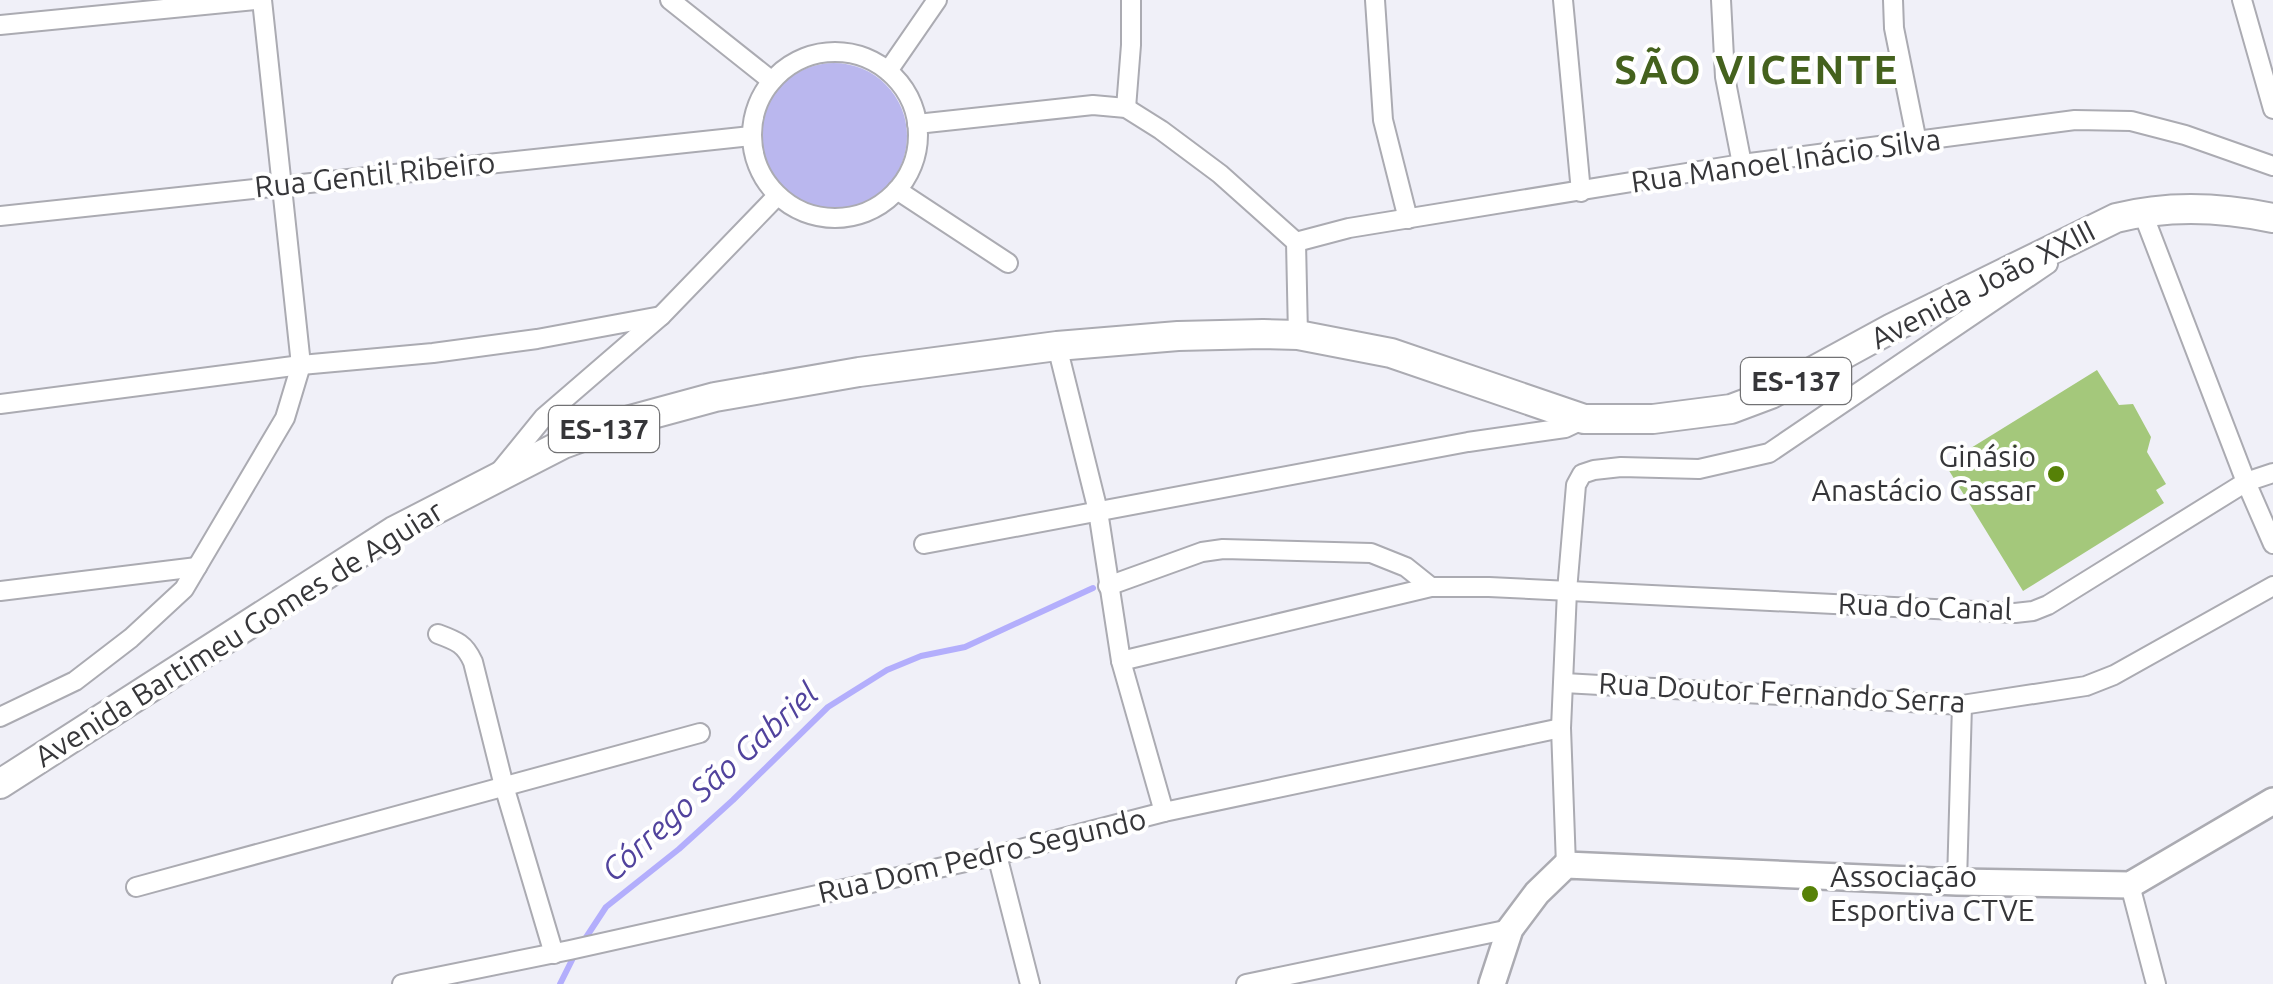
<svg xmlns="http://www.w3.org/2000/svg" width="2273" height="984" viewBox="0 0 2273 984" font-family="Ubuntu,sans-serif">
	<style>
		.green { fill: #bab7ee }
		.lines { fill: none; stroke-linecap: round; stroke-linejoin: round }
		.stream { stroke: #b3aefc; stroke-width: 6 }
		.building { fill: #a4c87b }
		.street-casing { stroke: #ababb2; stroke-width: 22 }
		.secondary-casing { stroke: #ababb2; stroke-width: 30 }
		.primary-casing { stroke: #ababb2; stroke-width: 32 }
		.street { stroke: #fff; stroke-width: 18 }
		.secondary { stroke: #fff; stroke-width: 25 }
		.primary { stroke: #fff; stroke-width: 28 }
		.poi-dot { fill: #568107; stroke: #fff; stroke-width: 4 }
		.labels { text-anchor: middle; stroke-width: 8; stroke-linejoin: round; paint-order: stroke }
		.shield { fill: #fff; stroke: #727274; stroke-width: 2.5 }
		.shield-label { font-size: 28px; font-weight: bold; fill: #363639 }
		.street-label { font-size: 30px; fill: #363639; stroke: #fff }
		.poi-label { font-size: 30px; fill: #363639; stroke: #fff; text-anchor: end }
		.water-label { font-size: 32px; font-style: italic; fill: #51439d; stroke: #fff }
		.district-label { font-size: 40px; font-weight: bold; letter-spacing: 2.5px; fill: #44611d; stroke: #fff }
	</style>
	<rect width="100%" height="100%" fill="#f0f0f8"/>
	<circle class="green" cx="834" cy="136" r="73"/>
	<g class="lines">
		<g class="stream">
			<polyline points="583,942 606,907 679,849 733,800 828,707 887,670 921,656 965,647 1093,588"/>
			<polyline points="560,984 576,952"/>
		</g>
	</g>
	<polygon class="building" points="2097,370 2119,405 2133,404 2151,437 2147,452 2166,484 2156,490 2164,503 2023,591 1945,464"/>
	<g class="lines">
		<defs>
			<g id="street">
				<polyline points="670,0 772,81"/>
				<polyline points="1375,0 1383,120 1408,219"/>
				<polyline points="1563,0 1581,192"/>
				<polyline points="1721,0 1725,77 1742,164"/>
				<polyline points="1893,0 1894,28 1917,142"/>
				<polyline points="2242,0 2273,109"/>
				<polyline points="0,25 256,0"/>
				<circle cx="835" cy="135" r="83"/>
				<polyline points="888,71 937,0"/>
				<polyline points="1126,108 1131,45 1131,0"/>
				<polyline points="917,124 1093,105 1126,108 1161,130 1220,174 1296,242 1298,335"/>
				<polyline points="897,190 1008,263"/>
				<polyline points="2142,211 2246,482 2273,544"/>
				<polyline points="0,216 751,136"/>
				<polyline points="1296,242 1349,228 1742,164 2075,120 2131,121 2185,135 2273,166"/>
				<polyline points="1057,346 1098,511 1121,661 1164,812"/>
				<polyline points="0,404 301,365 433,353 537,339 661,316"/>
				<polyline points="500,471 544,417 661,316 777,196"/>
				<polyline points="924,544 1468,442 1565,428 1584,419"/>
				<polyline points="1108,586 1202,552 1223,549 1371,553 1406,567 1431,587"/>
				<polyline points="0,591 197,567"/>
				<path d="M438 634C457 641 465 644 473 662L504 786 554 954"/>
				<polyline points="1121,661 1431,587 1489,587 2015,613 2033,611 2048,605 2246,482 2273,473"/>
				<polyline points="1564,683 1962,705 2086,686 2114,675 2273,586"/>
				<polyline points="0,717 75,681 131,638 184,589 285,418 301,365 262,0"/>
				<polyline points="997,855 1030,984"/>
				<polyline points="1566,865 1561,728 1567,591 1576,485 1582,474 1594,470 1621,467 1699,469 1769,453 2048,264"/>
				<polyline points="1957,882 1962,705"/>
				<polyline points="2130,885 2156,984"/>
				<polyline points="136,887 700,733"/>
				<polyline points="402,984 570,950 997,855 1164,812 1561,728"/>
				<polyline points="1246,984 1510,929"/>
			</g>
			<polyline id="secondary" points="1492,984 1510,929 1537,893 1566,865 1957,882 2130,885 2273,801"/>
			<path id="primary" d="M0 784 394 531 563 444 623 422 715 397 859 372 1057 346 1178 336 1263 334 1298 335 1391 353 1584 419H1653L1731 409 1771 394 1892 328 2116 218C2167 205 2221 207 2273 218"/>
		</defs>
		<use href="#street" class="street-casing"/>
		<use href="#secondary" class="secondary-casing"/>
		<use href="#primary" class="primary-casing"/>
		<use href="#street" class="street"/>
		<use href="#secondary" class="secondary"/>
		<use href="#primary" class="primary"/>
	</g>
	<g class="poi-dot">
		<circle cx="2056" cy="474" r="10"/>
		<circle cx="1810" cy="894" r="10"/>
	</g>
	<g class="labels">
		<g class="shield">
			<rect x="1741" y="358" width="110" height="46" rx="8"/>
			<rect x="549" y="406" width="110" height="46" rx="8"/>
		</g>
		<g class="shield-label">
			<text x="1796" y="391">ES-137</text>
			<text x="604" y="439">ES-137</text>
		</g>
		<g class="street-label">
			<text transform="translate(1786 161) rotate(-8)" y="10">Rua Manoel Inácio Silva</text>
			<text transform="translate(375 175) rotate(-6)" y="10">Rua Gentil Ribeiro</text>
			<text transform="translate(1983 285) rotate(-27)" y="10">Avenida João XXIII</text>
			<text transform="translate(1925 607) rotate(2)" y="10">Rua do Canal</text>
			<text transform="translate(239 634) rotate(-32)" y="10">Avenida Bartimeu Gomes de Aguiar</text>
			<text transform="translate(1782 693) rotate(3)" y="10">Rua Doutor Fernando Serra</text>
			<text transform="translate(982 856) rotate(-13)" y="10">Rua Dom Pedro Segundo</text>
		</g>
		<g class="poi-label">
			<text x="2036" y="467">Ginásio<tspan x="2036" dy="34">Anastácio Cassar</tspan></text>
			<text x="1830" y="887" text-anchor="start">Associação<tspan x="1830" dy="34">Esportiva CTVE</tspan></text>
		</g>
		<g class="water-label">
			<text transform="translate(710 782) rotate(-42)" y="11">Córrego São Gabriel</text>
		</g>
		<g class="district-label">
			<text x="1757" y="84">SÃO VICENTE</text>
		</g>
	</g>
</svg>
